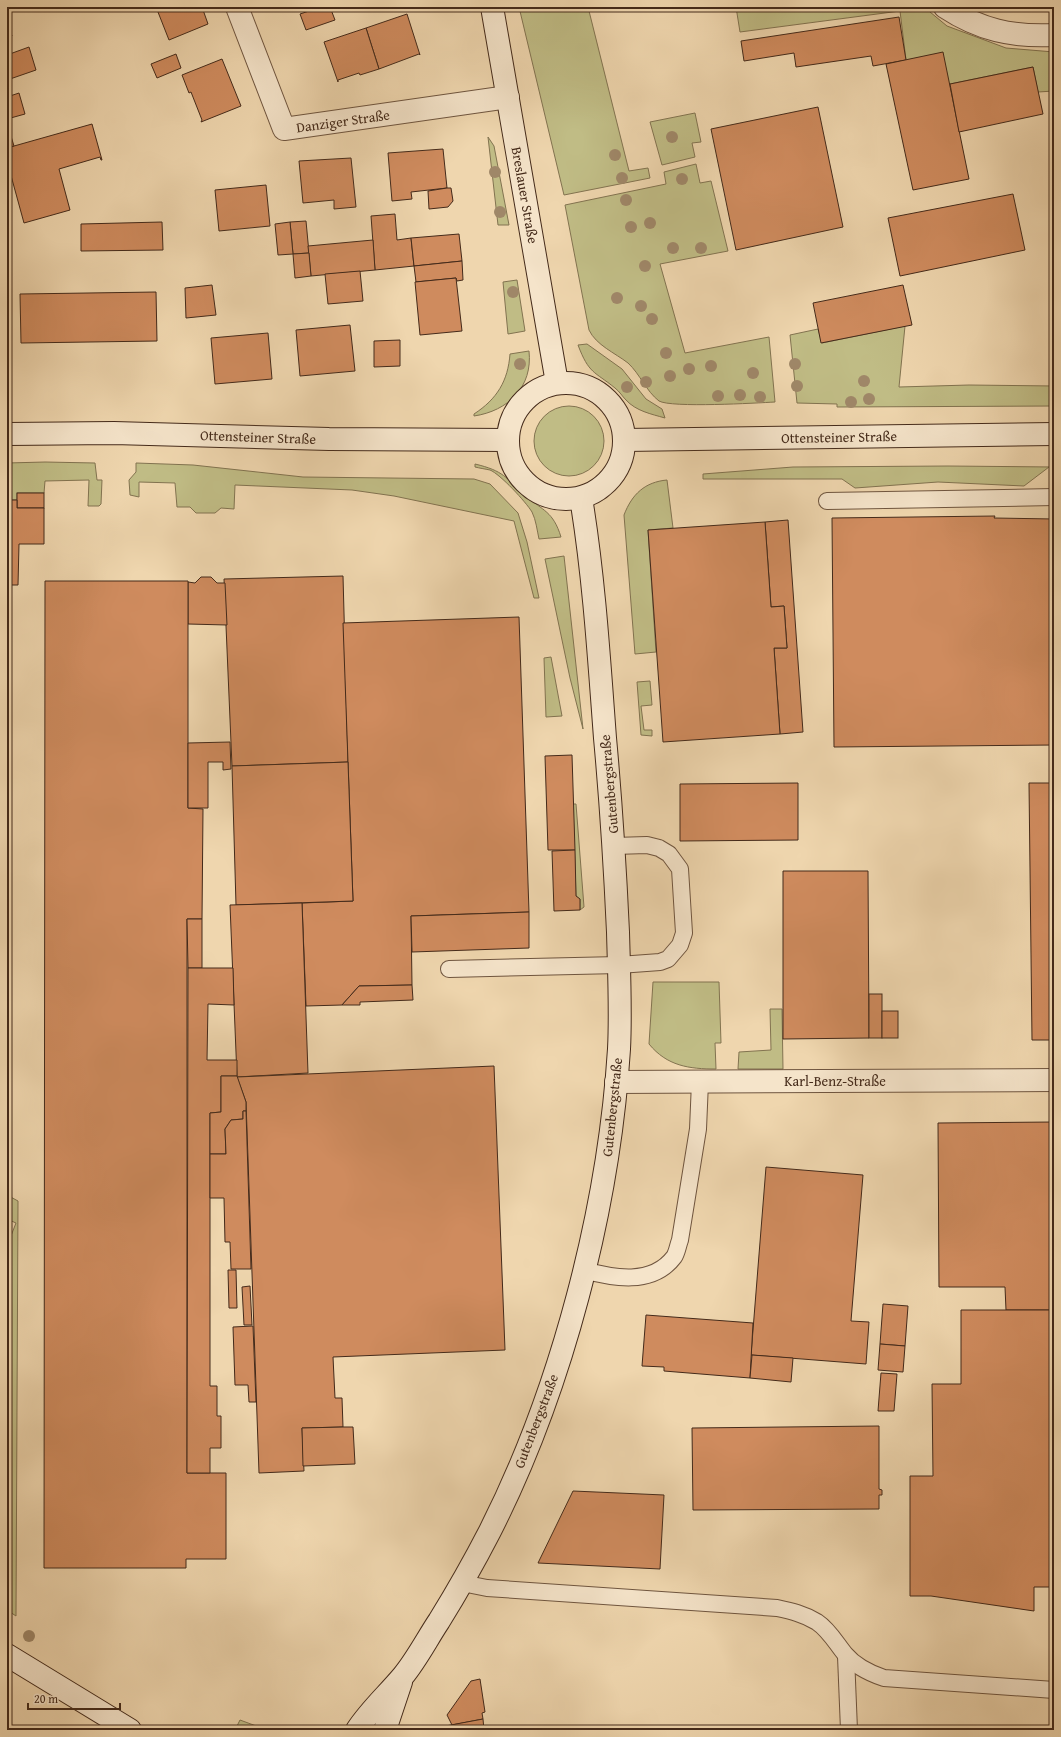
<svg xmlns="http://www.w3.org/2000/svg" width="1061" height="1737" viewBox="0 0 1061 1737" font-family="'Gentium Book Plus',serif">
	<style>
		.green { fill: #c0bc85; stroke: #827350 }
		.building { fill: #cf8b5e; stroke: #442a1a }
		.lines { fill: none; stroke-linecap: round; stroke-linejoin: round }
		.lane-casing { stroke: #6f553f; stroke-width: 18 }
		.street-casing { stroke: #6f553f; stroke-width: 24 }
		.secondary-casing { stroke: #442a1a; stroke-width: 24 }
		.lane { stroke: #f5e4ca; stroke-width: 16 }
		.street { stroke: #f5e4ca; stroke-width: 22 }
		.secondary { stroke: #f5e4ca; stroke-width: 22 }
		.tree { fill: #9f8768 }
		.labels { text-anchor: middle; stroke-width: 3; stroke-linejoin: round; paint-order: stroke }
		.street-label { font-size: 14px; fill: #442a1a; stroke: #f5e4ca }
	</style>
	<rect width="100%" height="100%" fill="#efd6ae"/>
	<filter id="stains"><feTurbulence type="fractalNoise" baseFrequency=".005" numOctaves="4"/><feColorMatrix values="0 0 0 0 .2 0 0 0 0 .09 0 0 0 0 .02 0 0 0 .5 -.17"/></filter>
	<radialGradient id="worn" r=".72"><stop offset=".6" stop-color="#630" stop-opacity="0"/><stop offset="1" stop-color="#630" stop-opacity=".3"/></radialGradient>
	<g class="green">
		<polygon points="519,7 588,7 629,171 648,168 650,178 564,195"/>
		<polygon points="736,7 924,7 947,26 1006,48 1054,52 1054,91 1038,92 1033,67 950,84 906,60 900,11 740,32"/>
		<polygon points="695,113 701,142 692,143 695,157 662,165 650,122"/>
		<polygon points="488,137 494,146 509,225 498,225"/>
		<path d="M696 164 700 183 711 181 728 251 660 264 685 353 769 337 775 402C757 403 671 408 659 401 646 391 640 374 628 363 615 353 596 345 589 330L565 205 666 184 664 172Z"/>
		<polygon points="517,280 525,331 508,334 503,282"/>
		<polygon points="905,326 899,387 969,385 1054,386 1054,406 837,407 837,404 797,403 790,335 818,329 822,343"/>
		<path d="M587 344 622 369 646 399 662 409 665 418C651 414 636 411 626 400 622 396 620 392 615 388 594 371 589 374 578 345Z"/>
		<path d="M529 351C533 387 508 411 474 416V414C497 399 508 381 510 354Z"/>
		<circle cx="569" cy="441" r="35"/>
		<polygon points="45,462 95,463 97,480 102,480 101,504 99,506 88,506 89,480 45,481 44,493 17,493 17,500 7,500 7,463"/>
		<polygon points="136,463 193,465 303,477 474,479 490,484 518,513 527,542 539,598 534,598 514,521 394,496 352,490 235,485 234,509 221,508 215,513 196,513 190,507 177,507 175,483 139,482 139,497 130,495 129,480 136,472"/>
		<path d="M475 464C504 471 505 477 526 496 543 511 553 511 561 537L539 539C537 530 536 520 532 512 526 502 500 474 490 470 485 469 479 468 475 467Z"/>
		<polygon points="948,466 1054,467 1049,467 1024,486 938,482 855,488 842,479 703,479 703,474 793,467"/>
		<path d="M667 480 673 528 648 530 656 652 635 654 624 515C632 494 645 482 667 480Z"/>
		<polygon points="564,556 583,729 570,678 545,559"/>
		<polygon points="551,657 562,716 546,717 544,658"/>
		<polygon points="650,681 652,705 641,706 644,730 652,730 652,736 641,735 637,682"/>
		<polygon points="573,804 576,804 584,907 580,910 580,899 576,896"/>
		<path d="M653 982H719L721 1043H715L716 1069C689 1069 667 1066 649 1044Z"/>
		<polygon points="770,1009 782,1009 783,1069 738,1069 739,1052 771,1050"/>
		<polygon points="7,1195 18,1201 16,1616 7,1610 7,1559 11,1555 7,1550 7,1246 16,1223 7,1219"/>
		<polygon points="240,1720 267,1730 235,1730"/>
	</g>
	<g class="building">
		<polygon points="156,7 202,7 208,24 169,40"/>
		<polygon points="321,7 330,7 335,20 306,30 300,14"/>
		<polygon points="407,14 420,55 419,54 379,69 366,28"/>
		<polygon points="899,17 906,60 873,66 871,56 796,67 794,53 744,61 741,41"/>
		<polygon points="7,21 12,36 7,38"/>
		<polygon points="366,28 379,69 360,75 359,73 338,80 338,82 324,42"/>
		<polygon points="29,47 36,70 10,79 7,70 7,55"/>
		<polygon points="943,52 969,179 913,190 886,64"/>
		<polygon points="176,54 181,68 157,78 151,64"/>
		<polygon points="222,59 241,106 201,122 202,120 191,92 189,93 182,75"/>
		<polygon points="1033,67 1043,114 959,132 950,84"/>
		<polygon points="19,93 25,114 7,119 7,97"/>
		<polygon points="818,107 843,227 736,250 711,129"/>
		<polygon points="92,124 102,160 101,160 100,157 59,169 70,210 24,223 7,161 7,148"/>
		<polygon points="10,133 14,146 7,148 7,134"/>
		<polygon points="443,149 447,188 411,192 412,199 392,201 388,153"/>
		<polygon points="351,158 356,207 334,209 334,200 303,203 299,161"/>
		<polygon points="266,185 270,226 219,231 215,190"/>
		<polygon points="447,188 451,188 453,201 448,207 429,209 428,191"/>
		<polygon points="1013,194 1025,250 900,276 888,218"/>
		<polygon points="395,214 397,240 411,238 414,266 375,270 371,216"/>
		<polygon points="306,221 309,253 293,254 290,222"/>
		<polygon points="162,222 163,250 81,251 81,224"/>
		<polygon points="290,222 293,254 278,255 275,224"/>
		<polygon points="459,234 462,261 414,266 411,238"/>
		<polygon points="373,240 375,270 311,276 308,246"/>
		<polygon points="309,253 311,276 295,278 293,254"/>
		<polygon points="462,261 463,280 457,281 456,278 416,282 414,266"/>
		<polygon points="360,271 363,301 328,304 325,274"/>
		<polygon points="456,278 462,331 420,335 415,282"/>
		<polygon points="212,285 216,315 186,318 185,288"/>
		<polygon points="903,285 912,325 821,343 813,303"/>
		<polygon points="156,292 157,341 21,343 20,294"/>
		<polygon points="350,325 355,371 300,376 296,330"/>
		<polygon points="268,333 272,379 215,384 211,338"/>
		<polygon points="400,340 400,366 374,367 374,341"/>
		<rect x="17" y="493" width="27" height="15"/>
		<polygon points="7,500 17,500 17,508 44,508 44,544 19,544 18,585 7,585"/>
		<polygon points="995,516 994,518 1054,519 1054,745 834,747 832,518"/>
		<polygon points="788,520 803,732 780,734 774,648 787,648 784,606 771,607 765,522"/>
		<polygon points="765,522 771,607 784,606 787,648 774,648 780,734 663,742 648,530"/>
		<polygon points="343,576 348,762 232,766 224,579"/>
		<polygon points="201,577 211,577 217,583 225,583 227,625 188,624 188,582 195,583"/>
		<polygon points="45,581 188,581 188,808 203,809 202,919 187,919 187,1473 226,1473 226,1559 186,1559 186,1568 44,1568"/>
		<polygon points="519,617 529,912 411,916 412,985 359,986 342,1005 306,1006 302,903 353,901 343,623"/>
		<polygon points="230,742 231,769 223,770 223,762 208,762 208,808 188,808 188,743"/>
		<polygon points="572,755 575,850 548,850 545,756"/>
		<polygon points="348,762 353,901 236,905 232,766"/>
		<polygon points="798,783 798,840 680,841 680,784"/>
		<polygon points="1029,783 1054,783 1054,1040 1032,1040"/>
		<polygon points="575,850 576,896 580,899 580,910 554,911 552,851"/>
		<polygon points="783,871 868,871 869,1038 783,1039"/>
		<polygon points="302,903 308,1073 237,1077 230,905"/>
		<polygon points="529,912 529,948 412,952 411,916"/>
		<polygon points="187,919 202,919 202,968 188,968"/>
		<polygon points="188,968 233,968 234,1005 208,1004 207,1060 237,1060 237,1076 221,1076 221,1112 210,1113 210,1386 217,1386 217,1416 221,1416 221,1448 210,1448 210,1473 187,1473"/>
		<polygon points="412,985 413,1000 360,1002 360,1005 342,1005 359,986"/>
		<rect x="869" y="994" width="13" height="44"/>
		<rect x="882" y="1011" width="16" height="27"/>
		<polygon points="494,1066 505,1350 333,1357 335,1398 342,1398 343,1427 302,1428 304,1471 259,1473 246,1102 237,1077"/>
		<rect x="7" y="1074" width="3" height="65"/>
		<polygon points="221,1076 237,1076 246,1102 246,1111 243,1111 243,1119 231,1120 225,1129 226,1154 210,1154 210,1113 221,1112"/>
		<polygon points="243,1111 246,1111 251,1269 231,1269 230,1242 225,1242 224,1198 210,1198 210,1154 226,1154 225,1129 231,1120 243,1119"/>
		<polygon points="1054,1122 1054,1310 1006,1310 1005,1287 939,1287 938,1123"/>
		<polygon points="766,1167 863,1175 851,1321 869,1322 866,1364 751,1355"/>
		<polygon points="228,1270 236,1270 237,1308 229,1308"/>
		<polygon points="250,1286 252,1325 244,1325 242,1287"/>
		<polygon points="883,1304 908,1306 905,1346 880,1344"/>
		<polygon points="961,1310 1054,1310 1054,1587 1034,1587 1034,1611 931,1596 910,1596 910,1476 933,1476 932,1384 961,1384"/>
		<polygon points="646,1315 753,1323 750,1378 664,1371 664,1367 642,1366"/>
		<polygon points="253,1326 256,1402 249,1402 248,1385 235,1385 233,1327"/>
		<polygon points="880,1344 905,1346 903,1372 878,1370"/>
		<polygon points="752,1355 793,1358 791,1382 750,1378"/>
		<polygon points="881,1373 897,1374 894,1411 878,1411"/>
		<polygon points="879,1426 879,1489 882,1490 882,1495 879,1495 879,1509 693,1510 692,1428"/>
		<polygon points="343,1427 353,1427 355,1464 303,1466 302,1428"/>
		<polygon points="573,1491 664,1495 660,1569 538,1563"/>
		<polygon points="480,1679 485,1712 482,1713 483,1719 452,1725 447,1715 471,1681"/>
		<polygon points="483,1719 484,1730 440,1730 440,1727"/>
	</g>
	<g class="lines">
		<defs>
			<g id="lane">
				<polyline points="827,501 1054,497"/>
				<polyline points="449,969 619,965 660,962 668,959 680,945 684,933 680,869 669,854 659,848 647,845 614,846"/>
				<path d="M583 1270C613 1278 652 1286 674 1257 677 1253 678 1245 680 1240L698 1129 700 1082"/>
				<path d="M462 1583 487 1588 777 1608C791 1611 804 1614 817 1622 829 1630 836 1643 845 1654 855 1666 869 1673 884 1678L1054 1690"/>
				<polyline points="846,1656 849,1730"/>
			</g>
			<g id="street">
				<polyline points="237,7 284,129 508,97"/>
				<path d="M945 7C980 30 1012 37 1054 35"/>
				<polyline points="616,1082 1054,1080"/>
			</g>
			<g id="secondary">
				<polyline points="492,7 557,383"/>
				<circle cx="566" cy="441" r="58"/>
				<polyline points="7,434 114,433 329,439 508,440"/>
				<polyline points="625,440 1054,434"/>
				<polyline points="7,1655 130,1730"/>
				<path d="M357 1730C370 1710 388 1694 403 1676 417 1659 427 1639 439 1621 457 1592 474 1562 490 1531 562 1389 609 1208 619 1049 621 1011 619 971 618 932 615 867 611 803 605 738 599 658 594 577 581 498"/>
				<polyline points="385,1730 401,1682"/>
			</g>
		</defs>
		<use href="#lane" class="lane-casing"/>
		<use href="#street" class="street-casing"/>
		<use href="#secondary" class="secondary-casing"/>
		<use href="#lane" class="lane"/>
		<use href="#street" class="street"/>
		<use href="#secondary" class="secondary"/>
	</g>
	<g class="tree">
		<circle cx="672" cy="137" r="6"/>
		<circle cx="615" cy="155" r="6"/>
		<circle cx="495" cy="172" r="6"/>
		<circle cx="622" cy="178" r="6"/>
		<circle cx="682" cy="179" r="6"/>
		<circle cx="626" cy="200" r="6"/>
		<circle cx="500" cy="212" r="6"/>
		<circle cx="650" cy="223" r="6"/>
		<circle cx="631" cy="227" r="6"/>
		<circle cx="673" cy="248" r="6"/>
		<circle cx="701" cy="248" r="6"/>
		<circle cx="645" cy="266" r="6"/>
		<circle cx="513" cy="292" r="6"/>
		<circle cx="617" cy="298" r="6"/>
		<circle cx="641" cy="306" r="6"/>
		<circle cx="652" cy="319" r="6"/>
		<circle cx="666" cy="353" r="6"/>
		<circle cx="520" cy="364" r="6"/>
		<circle cx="795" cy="364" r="6"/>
		<circle cx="711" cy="366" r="6"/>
		<circle cx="689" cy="369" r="6"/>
		<circle cx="753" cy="373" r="6"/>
		<circle cx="670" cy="376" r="6"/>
		<circle cx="864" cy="381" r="6"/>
		<circle cx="646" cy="382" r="6"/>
		<circle cx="797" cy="386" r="6"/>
		<circle cx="627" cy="387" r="6"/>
		<circle cx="740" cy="395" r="6"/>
		<circle cx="718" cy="396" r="6"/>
		<circle cx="760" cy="397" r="6"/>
		<circle cx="869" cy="399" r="6"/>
		<circle cx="851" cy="402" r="6"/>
		<circle cx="29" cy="1636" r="6"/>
	</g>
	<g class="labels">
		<g class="street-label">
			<text transform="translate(343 121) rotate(-8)" y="5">Danziger Straße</text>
			<text transform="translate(525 195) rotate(80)" y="5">Breslauer Straße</text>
			<text transform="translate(258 437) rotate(2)" y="5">Ottensteiner Straße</text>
			<text transform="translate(839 437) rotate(-1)" y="5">Ottensteiner Straße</text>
			<text transform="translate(609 784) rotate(-95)" y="5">Gutenbergstraße</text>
			<text x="835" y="1086">Karl-Benz-Straße</text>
			<text transform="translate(612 1107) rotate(-84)" y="5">Gutenbergstraße</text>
			<text transform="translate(536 1421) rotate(-69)" y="5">Gutenbergstraße</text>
		</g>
	</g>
	<rect width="1061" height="1737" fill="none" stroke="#efd6ae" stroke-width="24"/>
	<rect x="8" y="8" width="1045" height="1721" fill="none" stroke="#442a1a" stroke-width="2"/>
	<rect x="12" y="12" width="1037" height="1713" fill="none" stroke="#442a1a"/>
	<path d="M28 1703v6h92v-6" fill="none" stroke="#442a1a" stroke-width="2"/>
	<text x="34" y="1703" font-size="12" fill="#442a1a" stroke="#f5e4ca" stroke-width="3" paint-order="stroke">20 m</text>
	<rect width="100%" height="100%" filter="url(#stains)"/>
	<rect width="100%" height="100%" fill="url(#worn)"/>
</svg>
